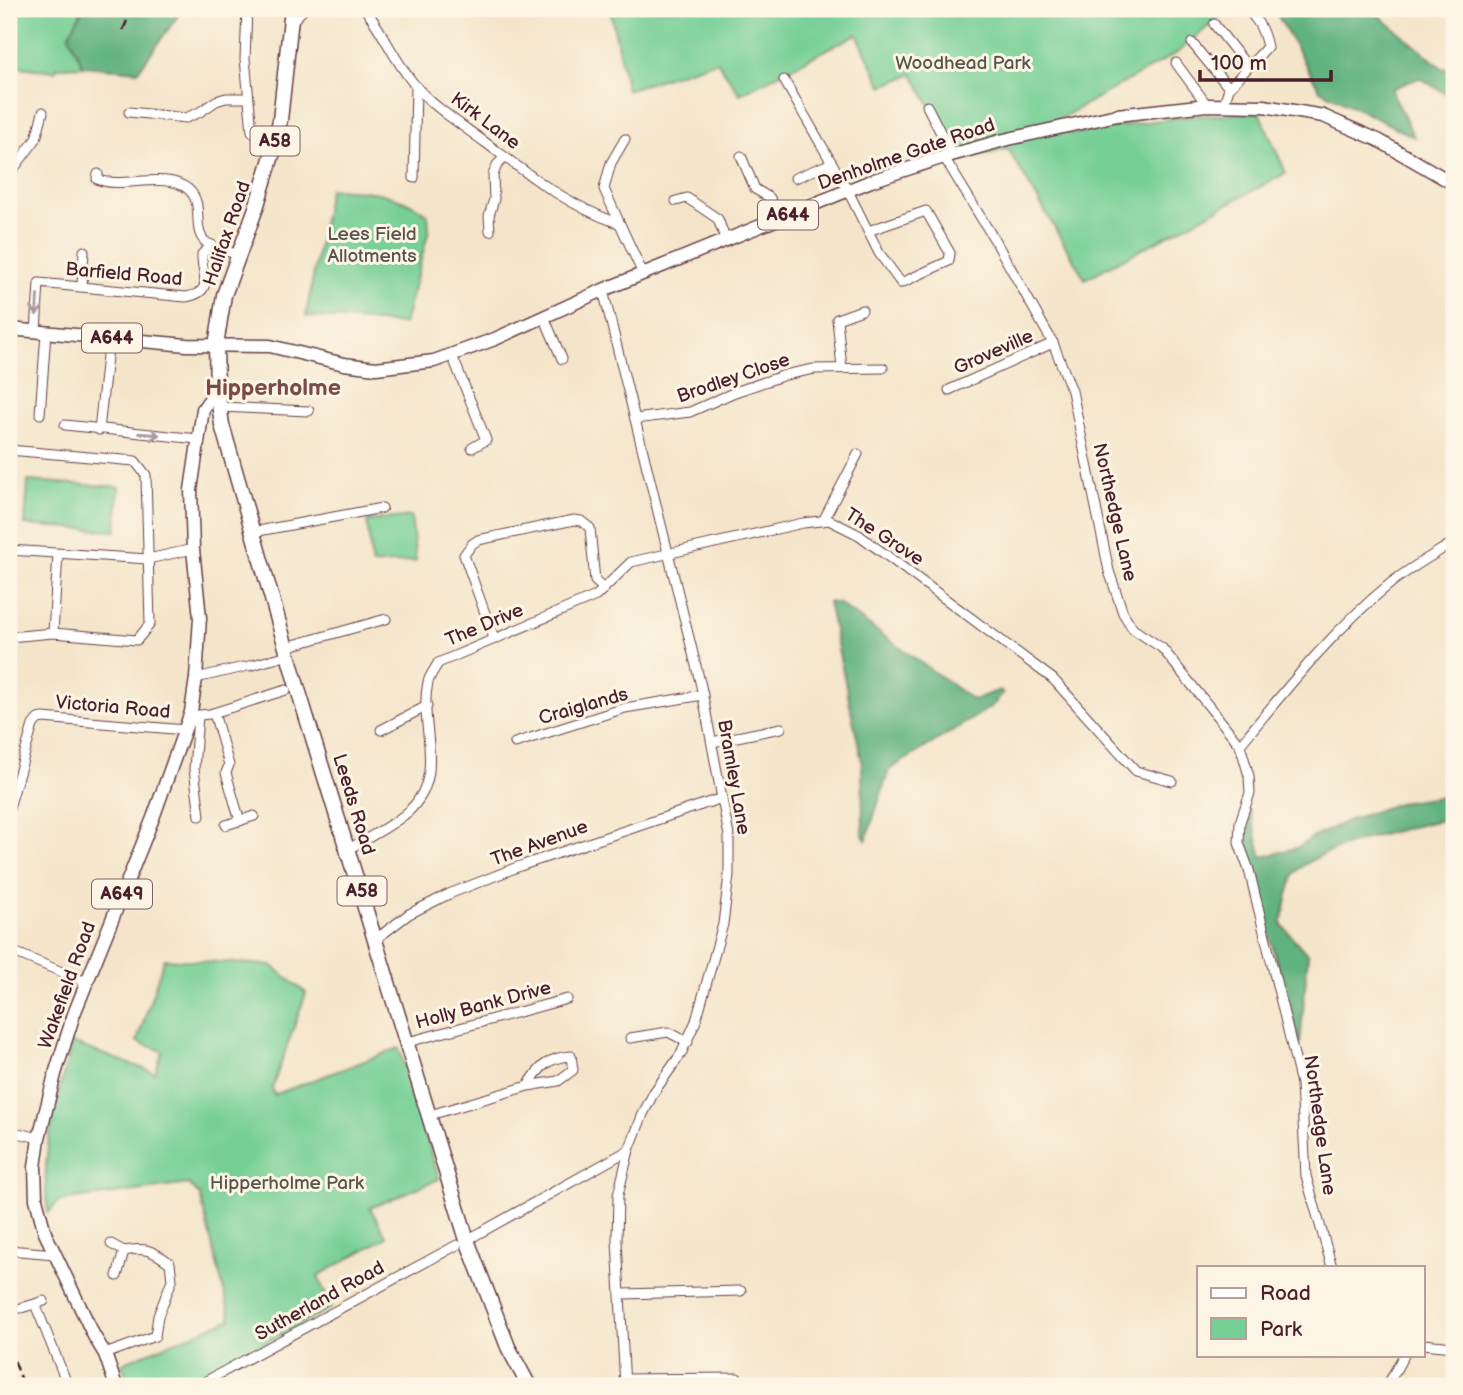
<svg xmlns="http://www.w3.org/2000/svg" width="1463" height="1395" viewBox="0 0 1463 1395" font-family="'Balsamiq Sans',sans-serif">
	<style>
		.green { fill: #76cf95; stroke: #607760; stroke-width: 2 }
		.forest { fill: #60b27e; stroke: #556854; stroke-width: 2 }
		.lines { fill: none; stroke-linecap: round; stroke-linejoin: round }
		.minor-casing { stroke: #643d43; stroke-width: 11 }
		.major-casing { stroke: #643d43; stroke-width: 15 }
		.highway-casing { stroke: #643d43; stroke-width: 17 }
		.minor { stroke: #fff; stroke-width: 9 }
		.major { stroke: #fff; stroke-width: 12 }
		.highway { stroke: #fff; stroke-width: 14 }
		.rail { stroke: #4a1f2b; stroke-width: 2.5; stroke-dasharray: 10 5; stroke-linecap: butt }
		.oneway { stroke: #ae9aa0 }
		.labels { text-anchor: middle; stroke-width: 6; stroke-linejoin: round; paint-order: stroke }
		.shield { fill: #fcf5e5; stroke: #7f5f63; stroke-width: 2 }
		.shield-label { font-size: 18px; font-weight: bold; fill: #4a1f2b }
		.park-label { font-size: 19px; fill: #57544b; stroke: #fcf5e5 }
		.street-label { font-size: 19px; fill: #4a1f2b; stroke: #fcf5e5 }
		.quarter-label { font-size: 23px; font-weight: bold; fill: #7a4b49; stroke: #fcf5e5 }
	</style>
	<rect width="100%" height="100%" fill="#fcf5e5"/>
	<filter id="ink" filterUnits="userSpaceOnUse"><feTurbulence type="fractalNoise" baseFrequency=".0143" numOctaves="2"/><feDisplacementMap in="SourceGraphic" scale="14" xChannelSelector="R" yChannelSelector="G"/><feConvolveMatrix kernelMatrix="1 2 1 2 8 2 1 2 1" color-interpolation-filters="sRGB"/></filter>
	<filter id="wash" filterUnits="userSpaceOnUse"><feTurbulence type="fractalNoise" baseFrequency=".00686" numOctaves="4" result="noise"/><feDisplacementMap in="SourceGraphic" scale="28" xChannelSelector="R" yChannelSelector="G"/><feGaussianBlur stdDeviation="1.57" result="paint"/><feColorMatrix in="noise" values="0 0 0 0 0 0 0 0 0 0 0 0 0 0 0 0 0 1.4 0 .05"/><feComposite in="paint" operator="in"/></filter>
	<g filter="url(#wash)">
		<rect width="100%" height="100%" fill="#f4e5ca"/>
		<g class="green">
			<polygon points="9,9 83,9 69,35 83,66 58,67 55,71 19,67 18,64 9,66"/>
			<polygon points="610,9 1223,9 1224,13 1177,53 1058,120 1069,134 1181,117 1259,112 1286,173 1085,279 1008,149 960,161 913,74 882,86 857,34 740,94 717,61 627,90"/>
			<path d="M329 189C365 190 399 192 428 215L429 230 404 324 306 316Z"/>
			<polygon points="28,481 119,487 116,531 25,525"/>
			<polygon points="411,516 416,561 372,565 367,521"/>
			<path d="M164 959 271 965 306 993 272 1088 274 1095 399 1048 439 1179 370 1208 387 1237 318 1276 331 1308 186 1386H129L122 1363 231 1319 200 1196 189 1184 59 1201 48 1213C39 1155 57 1100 72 1043L155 1073 163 1051 137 1042Z"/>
		</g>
		<g class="forest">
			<polygon points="83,9 179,9 177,17 138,71 83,66 69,35"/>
			<polygon points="1274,9 1371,9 1442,68 1454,70 1454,98 1419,78 1391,89 1414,137 1320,90"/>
			<polygon points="828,602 839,604 973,700 1000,690 1003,694 991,707 889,770 866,840 863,835 862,761"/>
			<path d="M1454 795V817C1420 825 1318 846 1296 872 1289 881 1285 912 1281 924L1308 955 1300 1044 1245 849 1244 832 1250 812 1262 857 1299 847 1313 837 1347 821 1398 803Z"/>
		</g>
	</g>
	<g filter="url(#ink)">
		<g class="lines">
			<defs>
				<g id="minor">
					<polyline points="247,9 245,59 252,131 273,152"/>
					<path d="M365 9C384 33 395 62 415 85 434 108 462 125 486 143 528 174 568 206 618 223"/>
					<polyline points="291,22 304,9"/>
					<polyline points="1214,24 1248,67"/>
					<polyline points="1192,43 1229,88 1224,104"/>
					<polyline points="1176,63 1207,105"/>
					<polyline points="784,80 848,191 879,253 901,283 949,261 950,253 926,211 868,231"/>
					<path d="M1229 88 1267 47C1264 32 1257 17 1245 9"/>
					<polyline points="927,106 952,155"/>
					<polyline points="129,112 186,118 200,112 216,101 226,98 247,98"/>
					<polyline points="625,139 611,163 604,189 643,274"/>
					<polyline points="741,156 755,189 770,198 778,219"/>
					<polyline points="944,157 997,244 1053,343 1072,391 1109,571 1123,613 1133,629 1162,648 1240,745 1249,776 1250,793 1240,822 1239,843 1249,870 1301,1084 1306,1176 1332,1267"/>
					<path d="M98 174 97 179C121 190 165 170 188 189 206 204 190 231 207 243 216 248 228 251 238 255"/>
					<polyline points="9,175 36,139 43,112"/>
					<polyline points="414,178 416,87"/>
					<polyline points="795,178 832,163"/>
					<polyline points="676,201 687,198 718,219 726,241"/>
					<polyline points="490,231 489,216 494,199 493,175 497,165 505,157"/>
					<polyline points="82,286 84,251"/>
					<polyline points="603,290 701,686 729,836 729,875 723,924 696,1021 681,1054 654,1092 643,1114 629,1150 618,1195 617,1241 625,1386"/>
					<polyline points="544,317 562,359"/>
					<path d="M36 332 39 283 186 297C216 292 201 275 202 254L212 245"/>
					<polyline points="452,355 486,440 472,448"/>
					<polyline points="842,368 837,319 862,310"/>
					<polyline points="949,390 1053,343"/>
					<polyline points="220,407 309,411"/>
					<polyline points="40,414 46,333"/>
					<polyline points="635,419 690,412 735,392 785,375 814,369 883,368"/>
					<polyline points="65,425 198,439"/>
					<polyline points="99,430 109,338"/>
					<polyline points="9,450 135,461 146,475 150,624 137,640 53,633 9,637"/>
					<polyline points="823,521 858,454"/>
					<polyline points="253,532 382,508"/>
					<polyline points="9,550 148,559 193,549"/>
					<polyline points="53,633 58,554"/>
					<polyline points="494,638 464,555 472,544 478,540 574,520 581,521 590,528 595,581 604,589"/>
					<polyline points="286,647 386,619"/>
					<polyline points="249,666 288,655"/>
					<polyline points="196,678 244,667"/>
					<polyline points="214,713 229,765 226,773 240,821"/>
					<polyline points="189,716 210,714 286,690"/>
					<polyline points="198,716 194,769 200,816"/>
					<polyline points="381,730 427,706"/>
					<polyline points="712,742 781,728"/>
					<polyline points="515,743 625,708 703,695"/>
					<path d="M1240 745C1287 688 1333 630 1391 583 1410 568 1433 555 1454 542"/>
					<polyline points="9,808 33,725 38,719 43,718 185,730"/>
					<polyline points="226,825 254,816"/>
					<path d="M349 849C367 838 394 825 409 811 448 773 418 728 428 682 430 675 435 669 438 663L596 596 631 562 803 523 829 520 859 535 1053 679 1136 771 1172 781"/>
					<polyline points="376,939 409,914 449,894 520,866 722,798"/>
					<polyline points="9,950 86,982"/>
					<polyline points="630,1038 668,1032 688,1042"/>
					<polyline points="408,1042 567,999"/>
					<path d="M430 1115 528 1086 558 1081 573 1070 571 1056C549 1057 539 1067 528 1086"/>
					<polyline points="9,1131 39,1138"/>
					<polyline points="467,1240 629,1150"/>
					<polyline points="9,1250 54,1254"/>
					<polyline points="117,1276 124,1251"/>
					<polyline points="622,1294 741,1291"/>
					<polyline points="44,1301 35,1304 68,1386"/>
					<polyline points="21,1308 35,1304"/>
					<polyline points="1423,1344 1454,1347"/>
					<path d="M105 1354 155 1336 158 1316 172 1280 170 1263C152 1250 145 1247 124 1251L111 1244"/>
					<polyline points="625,1379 737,1378"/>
					<polyline points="197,1386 457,1245"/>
					<polyline points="1387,1386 1404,1355"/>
				</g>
				<g id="major">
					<polyline points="9,329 187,345 270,346 344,364 376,368 434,361 495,339 603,290 871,181 944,157 1004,140 1117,115 1207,105 1264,106 1323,116 1378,140 1454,184"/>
					<polyline points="116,1386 105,1354 94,1336 45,1233 36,1199 35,1167 39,1138 55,1074 74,1014 153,818 191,712 196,678 200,618 193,549 191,490 203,409 217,389"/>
				</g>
				<polyline id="highway" points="292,9 280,120 273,152 256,208 224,295 216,345 217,389 222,425 297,686 467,1240 508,1347 529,1386"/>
			</defs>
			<use href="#minor" class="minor-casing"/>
			<use href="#major" class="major-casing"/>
			<use href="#highway" class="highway-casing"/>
			<use href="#minor" class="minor"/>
			<use href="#major" class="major"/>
			<use href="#highway" class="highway"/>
			<g class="rail">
				<polyline points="123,30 132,9"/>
				<polyline points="9,1347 24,1386"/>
			</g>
		</g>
		<defs><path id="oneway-shaft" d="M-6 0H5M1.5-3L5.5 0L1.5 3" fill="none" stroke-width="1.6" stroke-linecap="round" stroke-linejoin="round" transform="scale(1.75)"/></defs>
		<g class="oneway">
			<use href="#oneway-shaft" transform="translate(37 305) rotate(93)"/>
			<use href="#oneway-shaft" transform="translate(149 434) rotate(5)"/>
		</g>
	</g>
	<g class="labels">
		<g class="shield">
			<rect x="250.5" y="126.5" width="49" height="29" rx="5"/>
			<rect x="758" y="200.5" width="60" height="29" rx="5"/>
			<rect x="82" y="323.5" width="60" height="29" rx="5"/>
			<rect x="337.5" y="876.5" width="49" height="29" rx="5"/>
			<rect x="92" y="879.5" width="60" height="29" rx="5"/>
		</g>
		<g class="shield-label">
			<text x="275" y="147">A58</text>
			<text x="788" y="221">A644</text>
			<text x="112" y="344">A644</text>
			<text x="362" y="897">A58</text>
			<text x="122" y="900">A649</text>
		</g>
		<g class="park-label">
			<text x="963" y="69">Woodhead Park</text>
			<text x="372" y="240">Lees Field<tspan x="372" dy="22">Allotments</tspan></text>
			<text x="287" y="1189">Hipperholme Park</text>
		</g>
		<g class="street-label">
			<text transform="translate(486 120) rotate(37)" y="7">Kirk Lane</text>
			<text transform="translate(906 153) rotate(-19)" y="7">Denholme Gate Road</text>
			<text transform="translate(226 233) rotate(-71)" y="7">Halifax Road</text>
			<text transform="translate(124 273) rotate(5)" y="7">Barfield Road</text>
			<text transform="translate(993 351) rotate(-24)" y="7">Groveville</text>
			<text transform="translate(733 377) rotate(-19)" y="7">Brodley Close</text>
			<text transform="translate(1116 512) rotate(77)" y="7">Northedge Lane</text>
			<text transform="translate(885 536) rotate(33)" y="7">The Grove</text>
			<text transform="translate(484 624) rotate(-23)" y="7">The Drive</text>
			<text transform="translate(583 705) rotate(-16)" y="7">Craiglands</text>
			<text transform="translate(113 706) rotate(5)" y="7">Victoria Road</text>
			<text transform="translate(735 777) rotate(80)" y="7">Bramley Lane</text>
			<text transform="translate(355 804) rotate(73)" y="7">Leeds Road</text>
			<text transform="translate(539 842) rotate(-20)" y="7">The Avenue</text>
			<text transform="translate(66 985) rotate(-70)" y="7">Wakefield Road</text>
			<text transform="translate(483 1004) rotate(-15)" y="7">Holly Bank Drive</text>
			<text transform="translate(1321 1125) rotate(82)" y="7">Northedge Lane</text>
			<text transform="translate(319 1300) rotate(-29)" y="7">Sutherland Road</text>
		</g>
		<g class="quarter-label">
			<text x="273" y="395">Hipperholme</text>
		</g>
	</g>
	<rect width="1463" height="1395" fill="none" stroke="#fcf5e5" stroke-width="35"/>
	<rect x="1197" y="1266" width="228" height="91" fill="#fcf5e5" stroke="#b59f9b" stroke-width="2"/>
	<rect x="1211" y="1288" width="35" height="10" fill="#ffffff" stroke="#b59f9b" stroke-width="2"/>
	<text x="1260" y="1300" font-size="21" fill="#4a1f2b">Road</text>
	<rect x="1211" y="1318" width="35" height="21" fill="#76cf95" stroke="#b59f9b" stroke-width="2"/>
	<text x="1260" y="1336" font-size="21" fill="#4a1f2b">Park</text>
	<path d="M1200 70v10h131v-10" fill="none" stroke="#4a1f2b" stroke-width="3.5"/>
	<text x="1211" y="70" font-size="21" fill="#4a1f2b" stroke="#fcf5e5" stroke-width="5" paint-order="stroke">100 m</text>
</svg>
